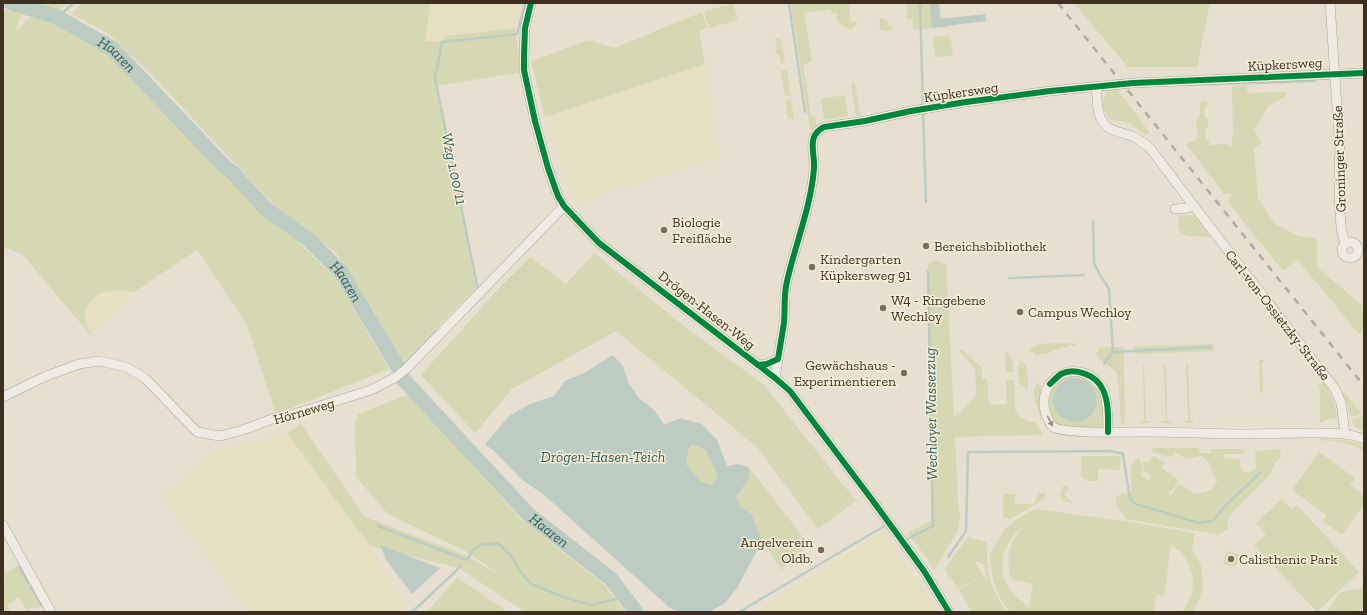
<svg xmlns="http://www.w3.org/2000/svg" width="1367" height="615" viewBox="0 0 1367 615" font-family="'Zilla Slab',serif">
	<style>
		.farmland { fill: #e6dfc2 }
		.green { fill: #d6d7b3; fill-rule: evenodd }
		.water { fill: #bcccc2; fill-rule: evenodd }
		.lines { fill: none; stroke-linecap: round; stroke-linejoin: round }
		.stream { stroke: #bcccc2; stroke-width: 2.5 }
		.river { stroke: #bcccc2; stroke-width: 15 }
		.minor-casing { stroke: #ada599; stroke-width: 10 }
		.minor { stroke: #efebe3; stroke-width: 9 }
		.rail { stroke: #afaaa2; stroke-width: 2.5; stroke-dasharray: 7 7; stroke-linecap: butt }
		.cycleway-casing { stroke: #f7eed8; stroke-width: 8 }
		.cycleway { stroke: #00873e; stroke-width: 6 }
		.oneway { fill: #968c82 }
		.poi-dot { fill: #786c5e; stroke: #f7eed8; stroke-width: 1.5 }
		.labels { text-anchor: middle; stroke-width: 3; stroke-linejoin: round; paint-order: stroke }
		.street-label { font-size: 14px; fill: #3d2e20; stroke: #f7eed8 }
		.poi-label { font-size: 14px; fill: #3d2e20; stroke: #f7eed8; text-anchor: start }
		.water-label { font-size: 15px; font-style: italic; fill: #2f5d5a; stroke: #f7eed8 }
	</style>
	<rect width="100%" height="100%" fill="#e7e0d1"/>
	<g class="farmland">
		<polygon points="431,3 521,3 515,28 446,36 442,42 439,43 425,41"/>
		<polygon points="705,64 719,157 574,203 545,117"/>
		<polygon points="115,290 134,292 91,336 86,323 85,313 87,307 92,299 100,293"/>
		<polygon points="287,433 370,546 405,605 398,612 250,612 163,497 212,452"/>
		<polygon points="883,532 932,599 939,612 753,612"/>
	</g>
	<g class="green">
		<polygon points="34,3 68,3 58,10"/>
		<polygon points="82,3 431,3 425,41 442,42 446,36 515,28 521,72 436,86 476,288 402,363 369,303 337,254 272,203 152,75 109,34 72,14"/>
		<path d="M791 3H849L851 22H857C855 35 842 27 837 21V13H832L830 9 804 13 812 62 803 64 811 116 815 115 817 128 810 129Z"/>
		<polygon points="907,3 940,3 941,18 948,18 949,27 913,30 913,19 907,19"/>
		<polygon points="1074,3 1210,3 1197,67 1128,67"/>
		<polygon points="733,4 738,20 709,28 704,11"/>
		<polygon points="3,10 21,14 16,32 29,18 45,18 62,25 89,39 113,57 148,91 258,210 298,241 336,279 389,369 276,414 246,323 197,250 134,292 115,290 100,293 92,299 87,307 85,313 86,323 91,336 23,255 3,247"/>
		<polygon points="702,12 707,27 699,32 705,64 545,117 531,61 589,40 614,48"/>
		<polygon points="882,18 888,21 889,27 894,27 892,30 885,31 880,29 879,24 880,19"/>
		<polygon points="950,35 953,55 935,58 933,37"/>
		<polygon points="781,38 785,63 781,64 779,54 776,54 775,51 777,50 775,39"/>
		<polygon points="787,70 790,95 785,96 781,71"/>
		<polygon points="855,83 861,117 856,116 851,84"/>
		<polygon points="1247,85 1247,93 1286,92 1286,96 1268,106 1254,130 1262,143 1254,148 1258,199 1275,224 1298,236 1317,239 1317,267 1364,307 1364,331 1359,334 1297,259 1283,271 1227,201 1234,193 1224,194 1186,144 1199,138 1196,121 1200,116 1200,102 1207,101 1207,106 1204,107 1205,118 1208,119 1208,128 1205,128 1206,140 1209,140 1209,145 1227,144 1231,147 1233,135 1232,86"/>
		<polygon points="1117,89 1150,133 1146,135 1127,122 1112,120 1108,118 1103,107 1104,97 1109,90"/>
		<polygon points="845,95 848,116 824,120 821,99"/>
		<polygon points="791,99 794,119 788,119 785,100"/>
		<path d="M1180 215H1194L1211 237C1194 236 1170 240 1180 215Z"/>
		<polygon points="594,253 680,323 764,385 856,501 818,529 757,447 616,331 512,389 475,433 421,375 501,286 530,257 566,284"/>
		<path d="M937 260 946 265 954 418 975 397 976 393 975 369 960 352 961 349 982 368V379L987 378 989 405 1007 404 1006 381 1014 379 1015 410C1019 419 1027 421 1036 423L1043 435 955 437 958 502 960 517 958 531 934 570 924 554 907 533 931 521 928 264Z"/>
		<path d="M1073 343 1076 344 1075 347 1070 345 1067 348 1062 347 1058 350H1051L1050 353 1036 355 1029 350C1035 341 1062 343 1073 343Z"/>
		<polygon points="1213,344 1214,351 1134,354 1133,347"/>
		<path d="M1107 347H1124L1125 353 1124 356 1125 424 1122 425 1121 422C1120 414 1119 377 1116 373 1111 364 1100 363 1096 354L1100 348Z"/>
		<polygon points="1005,351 1013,360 1013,372 1006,372"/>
		<path d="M1021 360C1029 366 1028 380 1028 389L1019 383C1019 376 1016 365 1021 360Z"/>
		<polygon points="1259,360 1264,360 1264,362 1262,362 1263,393 1260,393"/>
		<polygon points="1186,364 1188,364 1190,420 1193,420 1193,423 1185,423 1184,421 1188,420"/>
		<polygon points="1143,365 1144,365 1146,421 1149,421 1150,423 1141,423 1141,421 1144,421"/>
		<polygon points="1164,365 1166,365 1167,421 1171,421 1171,423 1162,423 1162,421 1166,421"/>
		<path d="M1084 373 1103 389 1108 432 1053 427 1045 394 1054 380ZM1091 384C1099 396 1099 402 1092 415Z"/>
		<path d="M1324 382C1331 393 1336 405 1337 418L1329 419 1320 423V388L1318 385Z"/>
		<polygon points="1037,383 1041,386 1040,404 1047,424 1046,425 1041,418 1034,398 1034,390"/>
		<polygon points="1343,391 1362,414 1350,417 1346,399 1342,392"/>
		<polygon points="409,394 521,519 603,584 625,612 525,612 459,568 370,546 287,433 301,424 365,517 463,554 505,578 467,552 388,514 356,477 355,421 358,414"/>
		<polygon points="1364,416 1364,432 1355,427 1351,419"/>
		<path d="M1319 438C1335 439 1349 440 1364 446V451C1350 443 1335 441 1319 440Z"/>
		<polygon points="692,444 706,450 718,476 711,485 701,482 686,464 688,451"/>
		<path d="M1152 448H1199V453H1210V449H1244V454H1224L1225 458 1240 459 1241 470C1247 473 1251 473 1256 468L1255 451 1280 449 1281 457 1275 462 1270 475 1230 515 1227 521 1228 529 1219 535 1126 519 1115 502 1116 497 1122 493H1131V467L1138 458 1141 462 1143 472 1141 476 1149 481 1150 478 1149 473 1144 471 1143 462H1149L1154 456 1165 463 1162 468 1176 478 1178 482 1171 492 1170 491 1168 494 1171 496 1179 483 1195 494 1211 490 1218 480 1213 475 1209 462 1201 456 1186 459 1175 452 1172 457 1162 455 1152 452Z"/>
		<polygon points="1319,452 1355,478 1350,485 1364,495 1364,504 1342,535 1323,521 1326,515 1292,490"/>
		<polygon points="1082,456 1121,456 1120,470 1098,469 1098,481 1087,481 1081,476"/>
		<polygon points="749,467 809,545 782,570 762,541 752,515 739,505 736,496 749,479"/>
		<polygon points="1063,486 1067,486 1070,488 1064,494 1073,503 1072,503 1065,502 1061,499 1060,495"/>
		<polygon points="1038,493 1046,493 1043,500 1010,519 1003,518 1003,494 1015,494 1015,504 1033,504 1036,500"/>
		<polygon points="1282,499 1292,509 1297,505 1359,572 1317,612 1254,545 1266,534 1256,523"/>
		<path d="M1035 509 1125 521 1195 533 1192 550 1201 565 1203 581 1201 597 1192 612H1182C1194 596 1197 579 1187 561 1185 559 1184 555 1182 553 1179 550 1174 548 1171 545L1164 596 1157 594 1154 612H1010C995 596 993 577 989 556L1004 530 1018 518ZM1033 523C1031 524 1027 525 1025 527 1007 540 1006 560 1011 579L1033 584 1029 607C1020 600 1012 594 1007 585 994 562 1009 529 1033 523Z"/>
		<path d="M968 537 986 542C988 549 987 555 987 561 989 581 995 596 1007 612H972L959 590 983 575 987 580 984 565 977 561 975 562 983 575 958 589 950 576 948 577 945 568Z"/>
		<polygon points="1226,551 1239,554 1236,567 1223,564"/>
		<path d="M19 565 43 605C38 609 34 606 27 610L19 597 7 605 11 612H3V584L6 582 3 575Z"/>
		<path d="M1364 571V607L1358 612H1326C1332 607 1334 599 1339 594 1351 584 1367 599 1362 573Z"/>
		<polygon points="457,577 508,612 427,612"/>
	</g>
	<g class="water">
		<polygon points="930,3 938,3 940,19 985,14 986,21 932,28"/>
		<path d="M613 355 623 366 628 382 639 398 655 411 664 425 680 418 702 424 717 440 727 466 738 464 749 467V479L736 496 739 505 752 515 762 541 737 588 725 603 709 612H679L670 608 544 495 521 479 495 452 485 444 510 415 530 404 554 396 565 381 586 372ZM692 444 706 450 718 476 711 485 701 482 686 464 688 451Z"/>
		<circle cx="1075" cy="400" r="22"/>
		<polygon points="380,545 440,568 412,594 386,560"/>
	</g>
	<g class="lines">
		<g class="stream">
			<polyline points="789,3 805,112"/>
			<polyline points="920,3 923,105"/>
			<polyline points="57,17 74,3"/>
			<polyline points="1186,85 1315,81"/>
			<polyline points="923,111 926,202"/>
			<polyline points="1093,221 1094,263 1099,273 1109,289 1113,352"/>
			<polyline points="1009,278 1084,275"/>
			<polyline points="478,290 435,78 442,42 517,34 525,3"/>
			<polyline points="1104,364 1113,352 1211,347"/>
			<polyline points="399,369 436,331"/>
			<polyline points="378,526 467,560 473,550 483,544 499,544 512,557 520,571 531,584 561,596 591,605 625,597"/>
			<polyline points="905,540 933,526 928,271"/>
			<polyline points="948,557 966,531 968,452 1111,451 1123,454 1130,499 1136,504 1199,523 1213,521 1226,505 1260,473"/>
			<polyline points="19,567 28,583"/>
			<polyline points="31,587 42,605"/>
			<polyline points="412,612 456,571 461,565"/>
			<polyline points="739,612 886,525"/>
		</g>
		<path class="river" id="s1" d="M11 3 57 17 112 48 223 165 233 173 265 208 309 240 341 272 399 369 402 378 529 515 611 579 636 612"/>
		<defs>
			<g id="minor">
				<polyline points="531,3 525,28 524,57 524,70 535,121 548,168 558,196 564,206 599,243 775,378 790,391 873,501 924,571 949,612"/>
				<path d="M1330 3 1340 152C1338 172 1339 191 1340 211 1341 222 1340 234 1346 244"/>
				<path d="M1096 86C1097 95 1097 106 1099 114 1105 132 1118 131 1132 136 1139 139 1145 144 1150 148L1193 205"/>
				<polyline points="1175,209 1188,208 1193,205 1335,389 1341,403 1345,433"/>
				<circle cx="1350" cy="250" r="8"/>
				<path d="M758 365 767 364 778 359C780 347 782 335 784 323 785 311 784 298 786 286 794 247 811 208 814 168 815 152 806 136 824 127L865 121 911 111 966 102 1050 91 1133 83 1364 73"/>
				<polyline points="775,378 778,359"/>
				<polyline points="3,397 44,377 79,364 100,361 126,367 145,378 197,432 220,436 243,430 272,419 291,415 371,390 396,377 406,369 564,206"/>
				<path d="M1108 432C1108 419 1108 403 1104 390 1102 387 1100 385 1098 383 1076 357 1037 379 1045 411 1046 416 1050 424 1053 427 1062 434 1134 432 1150 432 1182 432 1214 434 1247 434 1267 434 1287 433 1307 433 1327 433 1346 432 1364 439"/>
				<polyline points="3,525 51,612"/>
			</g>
		</defs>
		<use href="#minor" class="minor-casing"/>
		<use href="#minor" class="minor"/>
		<polyline class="rail" points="1058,3 1364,386"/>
		<defs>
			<g id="cycleway">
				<polyline points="531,3 525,28 524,57 524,70 535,121 548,168 558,196 564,206 599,243 775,378 790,391 873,501 924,571 949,612"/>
				<path d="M758 365 767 364 778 359C780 347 782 335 784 323 785 311 784 298 786 286 794 247 811 208 814 168 815 152 806 136 824 127L865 121 911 111 966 102 1050 91 1133 83 1364 73"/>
				<path d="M1050 384C1053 381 1057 377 1061 374 1075 367 1097 375 1103 390 1109 402 1108 419 1108 432"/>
			</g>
		</defs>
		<use href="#cycleway" class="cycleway-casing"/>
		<use href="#cycleway" class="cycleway"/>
	</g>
	<defs><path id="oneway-solid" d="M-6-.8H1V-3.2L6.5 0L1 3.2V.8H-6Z"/></defs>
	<use class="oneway" href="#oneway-solid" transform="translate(1050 421) rotate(62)"/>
	<g class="poi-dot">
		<circle cx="664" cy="230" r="4"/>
		<circle cx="926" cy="246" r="4"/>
		<circle cx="812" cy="267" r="4"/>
		<circle cx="883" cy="308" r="4"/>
		<circle cx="1020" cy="312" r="4"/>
		<circle cx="904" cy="373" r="4"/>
		<circle cx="821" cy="550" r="4"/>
		<circle cx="1231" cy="559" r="4"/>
	</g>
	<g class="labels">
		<g class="street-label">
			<text transform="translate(1285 64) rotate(-3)" y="5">Küpkersweg</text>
			<text transform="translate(961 92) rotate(-8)" y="5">Küpkersweg</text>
			<text transform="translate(1339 159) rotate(-92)" y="5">Groninger Straße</text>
			<text transform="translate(707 310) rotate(38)" y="5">Drögen-Hasen-Weg</text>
			<text transform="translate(1278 315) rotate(52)" y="5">Carl-von-Ossietzky-Straße</text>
			<text transform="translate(304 411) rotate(-16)" y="5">Hörneweg</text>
		</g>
		<g class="poi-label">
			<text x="672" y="227">Biologie<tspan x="672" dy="16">Freifläche</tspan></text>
			<text x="934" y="251">Bereichsbibliothek</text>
			<text x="820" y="264">Kindergarten<tspan x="820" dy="16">Küpkersweg 91</tspan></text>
			<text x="891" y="305">W4 - Ringebene<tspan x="891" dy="16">Wechloy</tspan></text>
			<text x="1028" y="317">Campus Wechloy</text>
			<text x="896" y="370" text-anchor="end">Gewächshaus -<tspan x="896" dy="16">Experimentieren</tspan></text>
			<text x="813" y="547" text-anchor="end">Angelverein<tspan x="813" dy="16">Oldb.</tspan></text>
			<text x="1239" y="564">Calisthenic Park</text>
		</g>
		<g class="water-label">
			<text dy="5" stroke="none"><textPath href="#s1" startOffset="119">Haaren</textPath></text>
			<text transform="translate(454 169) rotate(78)" y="5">Wzg 1.00/11</text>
			<text dy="5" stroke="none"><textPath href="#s1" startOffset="443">Haaren</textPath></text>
			<text transform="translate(931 414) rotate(-91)" y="5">Wechloyer Wasserzug</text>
			<text x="603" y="462">Drögen-Hasen-Teich</text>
			<text dy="5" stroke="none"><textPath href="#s1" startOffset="767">Haaren</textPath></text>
		</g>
	</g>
	<rect width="1367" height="615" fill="none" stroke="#3d2e20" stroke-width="8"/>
</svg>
